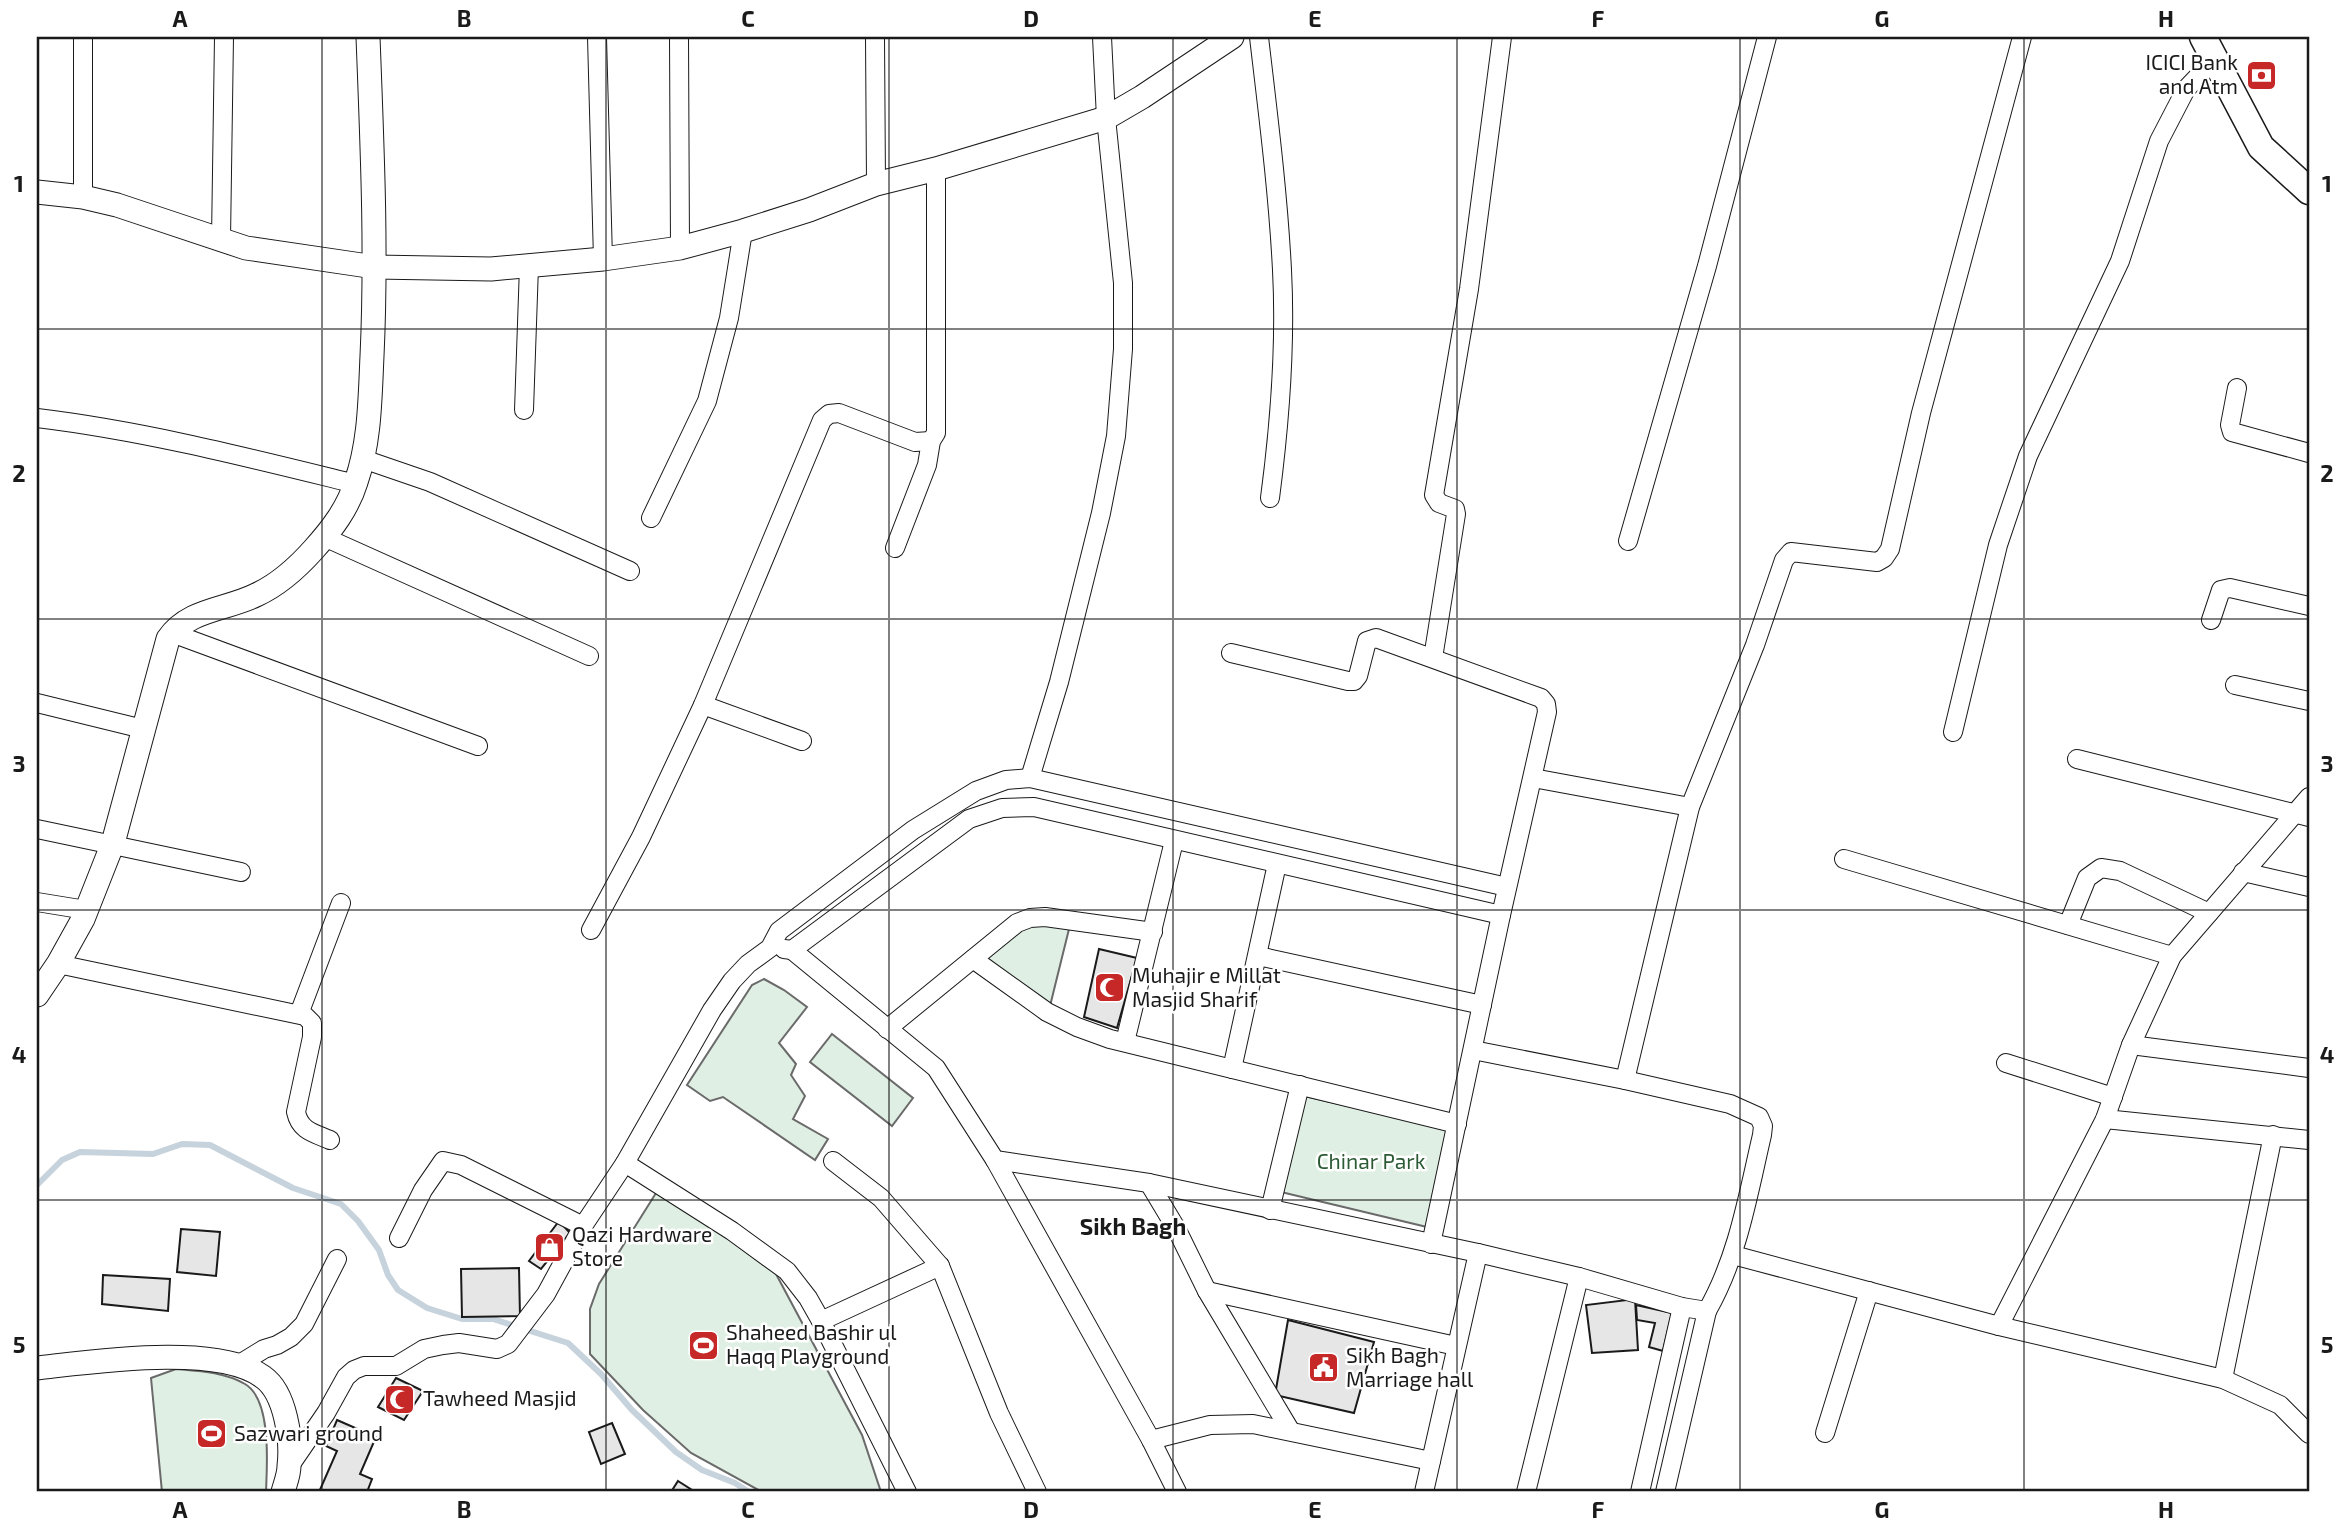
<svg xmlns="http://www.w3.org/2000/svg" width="2346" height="1529" viewBox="0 0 2346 1529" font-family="'Exo 2',sans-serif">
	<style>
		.green { fill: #e0efe3; stroke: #6a6a6a; stroke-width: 2 }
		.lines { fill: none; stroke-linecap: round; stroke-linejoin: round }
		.stream { stroke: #c6d2dc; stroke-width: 6 }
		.building { fill: #e6e6e6; stroke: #1a1a1a; stroke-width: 2 }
		.minor-casing { stroke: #1a1a1a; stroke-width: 20 }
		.tertiary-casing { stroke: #1a1a1a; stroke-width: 25 }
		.secondary-casing { stroke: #1a1a1a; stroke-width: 29 }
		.minor { stroke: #fff; stroke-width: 18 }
		.tertiary { stroke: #fff; stroke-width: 23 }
		.secondary { stroke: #fff; stroke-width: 26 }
		.grid { fill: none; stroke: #1a1a1a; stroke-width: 2; stroke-opacity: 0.55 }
		.labels { text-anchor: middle; stroke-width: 5; stroke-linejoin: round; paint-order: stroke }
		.poi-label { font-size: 21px; fill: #1a1a1a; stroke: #fff; text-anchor: start }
		.park-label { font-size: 21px; fill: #2b5a34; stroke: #fff }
		.neighbourhood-label { font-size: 23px; font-weight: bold; fill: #1a1a1a; stroke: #fff }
		.neatline { fill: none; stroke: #1a1a1a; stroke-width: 2.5 }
		.grid-label { font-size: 23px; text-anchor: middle; font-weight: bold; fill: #1a1a1a }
	</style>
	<rect width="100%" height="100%" fill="#fff"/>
	<g class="green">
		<polygon points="1029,924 1047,924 1069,929 1050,1006 985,960"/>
		<polygon points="764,979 784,990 807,1007 779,1043 796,1064 791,1075 805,1096 793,1119 828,1139 815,1160 723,1097 710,1101 687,1085 752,985"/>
		<polygon points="832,1034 913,1098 892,1126 810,1062"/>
		<polygon points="1304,1096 1448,1129 1427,1227 1281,1192"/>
		<polygon points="656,1193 704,1221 776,1274 862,1435 881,1492 762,1492 691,1453 643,1410 590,1354 590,1309 599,1284"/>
		<path d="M176 1369C200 1371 224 1372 245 1384 272 1400 267 1465 266 1492H162L151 1378Z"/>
	</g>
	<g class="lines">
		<polyline class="stream" points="37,1185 62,1160 80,1152 153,1154 182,1144 210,1145 293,1188 341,1204 358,1221 379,1250 388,1275 398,1290 427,1308 462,1319 493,1319 568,1343 601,1374 632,1410 676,1452 702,1470 735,1483 749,1492"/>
	</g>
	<g class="building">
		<polygon points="1099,949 1137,958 1117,1028 1084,1017"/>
		<polygon points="559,1221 570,1233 541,1269 529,1261"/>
		<polygon points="181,1229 220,1232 216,1276 177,1272"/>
		<polygon points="519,1268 520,1316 462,1317 461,1269"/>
		<polygon points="103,1275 170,1279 168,1311 102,1304"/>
		<polygon points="1635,1299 1638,1350 1592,1353 1586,1305"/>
		<polygon points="1636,1305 1672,1313 1663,1351 1649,1347 1655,1323 1637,1320"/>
		<polygon points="1288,1320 1374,1342 1354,1413 1275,1395"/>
		<polygon points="396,1378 423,1391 404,1420 378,1407"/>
		<polygon points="337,1420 376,1437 360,1474 372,1479 367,1492 319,1492 337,1451 326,1446"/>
		<polygon points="612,1423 625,1454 601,1464 589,1432"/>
		<polygon points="678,1481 692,1490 690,1492 671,1492"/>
	</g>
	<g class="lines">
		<defs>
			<g id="minor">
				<polyline points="597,37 603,259"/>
				<polyline points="679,37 680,248"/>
				<polyline points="875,37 876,184"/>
				<path d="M1259 37C1268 114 1278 192 1282 270 1286 346 1280 422 1270 498"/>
				<polyline points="83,197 83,37"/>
				<polyline points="221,239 224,37"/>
				<polyline points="2237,388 2230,425 2232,432 2309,453"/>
				<polyline points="524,410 529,266"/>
				<path d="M37 418C145 431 250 458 356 484"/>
				<polyline points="363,459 430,482 630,571"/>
				<polyline points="651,518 707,401 729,318 743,231"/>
				<polyline points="324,537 589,656"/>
				<polyline points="1628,541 1707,266 1767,37"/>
				<polyline points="895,548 927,465 931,441 936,433 936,169"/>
				<polyline points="2211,620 2221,590 2230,588 2309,606"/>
				<polyline points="172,633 478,746"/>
				<polyline points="1231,653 1348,681 1354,681 1358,676 1367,641 1376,638 1541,698 1546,704 1547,712 1501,915 1431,1244"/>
				<polyline points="1433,658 1456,514 1455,509 1439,503 1434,495 1469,289 1502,37"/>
				<polyline points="2235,685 2309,701"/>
				<polyline points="37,703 143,729"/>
				<polyline points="703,705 802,741"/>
				<polyline points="1953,732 1998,545 2028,456 2120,261 2159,141 2186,89 2214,60"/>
				<polyline points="2077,759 2309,817"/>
				<polyline points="1030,778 1059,682 1101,513 1116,436 1123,349 1123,283 1106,118 1102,37"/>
				<polyline points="1533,778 1690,807"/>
				<polyline points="37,829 241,872"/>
				<polyline points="1844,859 2172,956"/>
				<polyline points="2243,872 2309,887"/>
				<polyline points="37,902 86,910"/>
				<polyline points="2068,925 2087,878 2101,868 2120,871 2209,913"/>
				<polyline points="591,930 641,837 703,705 822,420 829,414 839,413 915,442 931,441"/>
				<polyline points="784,949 792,950 969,819 1002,808 1034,807 1501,915"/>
				<path d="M792 950 936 1068 995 1160 1149 1183 1478 1253 1579 1277 1682 1307 1707 1311C1738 1257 1748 1195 1762 1135L1763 1126 1759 1117 1730 1104 1625 1080 1473 1050"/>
				<polyline points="1258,956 1482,1005"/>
				<polyline points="973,959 1047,1012 1077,1027 1110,1039 1457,1124"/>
				<path d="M58 964 305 1016 312 1023V1037L296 1112C300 1131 314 1133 330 1140"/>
				<polyline points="299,1014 341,903"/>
				<polyline points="887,1029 1017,923 1030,918 1045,917 1153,932"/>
				<polyline points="1125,1042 1174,841"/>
				<polyline points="2131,1045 2309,1068"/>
				<polyline points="2006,1063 2113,1097"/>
				<polyline points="1232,1069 1277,864"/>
				<polyline points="1625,1080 1690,807 1755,645 1784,560 1791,552 1877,562 1884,558 1890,549 1921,413 2022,37"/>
				<polyline points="2105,1119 2309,1140"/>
				<polyline points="995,1160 1151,1440 1177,1492"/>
				<polyline points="833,1161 881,1198 940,1266 999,1413 1037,1492"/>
				<polyline points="625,1163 732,1231 787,1271 808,1298 821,1321 907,1492"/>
				<polyline points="1149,1183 1176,1228 1207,1291 1290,1430"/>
				<polyline points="1270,1210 1300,1085"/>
				<polyline points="399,1238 423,1190 443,1161 461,1165 583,1226"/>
				<polyline points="1733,1255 1999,1326 2223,1379 2280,1405 2309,1434"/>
				<polyline points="1207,1291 1456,1346"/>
				<polyline points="821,1321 940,1266"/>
				<polyline points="1999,1326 2105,1119 2131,1045 2172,956 2309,797"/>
				<polyline points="238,1365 264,1349 277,1345 291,1337 304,1324 337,1259"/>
				<polyline points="2223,1379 2273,1135"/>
				<polyline points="1825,1433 1869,1291"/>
				<polyline points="1151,1440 1210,1425 1253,1424 1431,1461"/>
				<polyline points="289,1467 326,1413 346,1377 354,1370 364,1366 396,1366 424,1349 443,1345 459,1343 497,1349 508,1344 546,1294 583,1226 625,1163 712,1010 732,981 748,964 770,948 779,931 913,830 976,791 1006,780 1030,778 1507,887"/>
				<polyline points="1424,1492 1478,1253"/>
				<polyline points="1526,1492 1579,1277"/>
				<polyline points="1640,1492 1682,1307"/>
				<polyline points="1665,1492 1707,1311"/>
			</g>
			<g id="tertiary">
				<polyline points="37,192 83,197 117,205 246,248 375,267 491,269 603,259 680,248 743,231 809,210 876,184 936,169 1106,118 1142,97 1232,37"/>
				<path d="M37 995 58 964 83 919 113 843 168 639C188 609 226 610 256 595 278 585 298 567 314 549 332 529 348 508 356 482 370 442 370 398 372 356 377 249 372 143 368 37"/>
				<path d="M37 1368C92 1362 218 1343 263 1377 286 1393 292 1441 289 1466 289 1475 285 1484 283 1492"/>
			</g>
			<polyline id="secondary" points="2203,37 2261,147 2309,191"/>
		</defs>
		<use href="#minor" class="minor-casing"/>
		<use href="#tertiary" class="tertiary-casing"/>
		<use href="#secondary" class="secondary-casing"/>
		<use href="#minor" class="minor"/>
		<use href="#tertiary" class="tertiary"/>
		<use href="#secondary" class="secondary"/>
	</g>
	<path class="grid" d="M322 37V1492M606 37V1492M889 37V1492M1173 37V1492M1457 37V1492M1740 37V1492M2024 37V1492M37 329H2309M37 619H2309M37 910H2309M37 1200H2309"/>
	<defs>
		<symbol id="bank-square" viewBox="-11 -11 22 22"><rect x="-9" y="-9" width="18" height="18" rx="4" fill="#c62828" stroke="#fff"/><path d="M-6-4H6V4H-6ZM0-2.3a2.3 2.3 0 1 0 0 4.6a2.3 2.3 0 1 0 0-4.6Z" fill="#fff"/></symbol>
		<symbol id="mosque-square" viewBox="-11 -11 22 22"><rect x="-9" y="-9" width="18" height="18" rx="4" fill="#c62828" stroke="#fff"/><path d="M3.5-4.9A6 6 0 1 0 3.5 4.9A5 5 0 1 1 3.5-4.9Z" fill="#fff"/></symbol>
		<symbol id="shop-square" viewBox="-11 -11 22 22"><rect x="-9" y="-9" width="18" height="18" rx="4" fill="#c62828" stroke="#fff"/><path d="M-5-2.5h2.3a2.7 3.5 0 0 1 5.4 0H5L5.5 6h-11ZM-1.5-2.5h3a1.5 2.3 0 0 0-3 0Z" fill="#fff"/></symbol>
		<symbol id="stadium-square" viewBox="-11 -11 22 22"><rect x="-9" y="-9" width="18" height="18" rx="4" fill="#c62828" stroke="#fff"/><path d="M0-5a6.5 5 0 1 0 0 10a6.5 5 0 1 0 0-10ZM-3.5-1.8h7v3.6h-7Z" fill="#fff"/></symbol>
		<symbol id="civic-square" viewBox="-11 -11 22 22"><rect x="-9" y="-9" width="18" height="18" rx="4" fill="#c62828" stroke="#fff"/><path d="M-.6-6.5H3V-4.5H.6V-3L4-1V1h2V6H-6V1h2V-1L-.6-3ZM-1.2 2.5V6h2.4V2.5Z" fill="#fff"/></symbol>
	</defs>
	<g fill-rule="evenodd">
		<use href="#bank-square" x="2244" y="58" width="35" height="35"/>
		<use href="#mosque-square" x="1092" y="970" width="35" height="35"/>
		<use href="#shop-square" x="532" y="1230" width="35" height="35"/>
		<use href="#stadium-square" x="686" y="1328" width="35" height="35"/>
		<use href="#civic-square" x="1306" y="1350" width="35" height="35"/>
		<use href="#mosque-square" x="382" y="1382" width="35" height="35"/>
		<use href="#stadium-square" x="194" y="1416" width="35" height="35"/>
	</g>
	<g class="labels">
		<g class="poi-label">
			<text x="2238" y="70" text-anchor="end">ICICI Bank<tspan x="2238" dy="24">and Atm</tspan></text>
			<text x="1132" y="983">Muhajir e Millat<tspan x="1132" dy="24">Masjid Sharif</tspan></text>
			<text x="572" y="1242">Qazi Hardware<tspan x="572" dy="24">Store</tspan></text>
			<text x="726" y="1340">Shaheed Bashir ul<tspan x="726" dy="24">Haqq Playground</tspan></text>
			<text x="1346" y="1363">Sikh Bagh<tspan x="1346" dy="24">Marriage hall</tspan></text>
			<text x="423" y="1406">Tawheed Masjid</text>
			<text x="234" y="1441">Sazwari ground</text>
		</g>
		<g class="park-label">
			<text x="1371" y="1169">Chinar Park</text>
		</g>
		<g class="neighbourhood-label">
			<text x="1133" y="1235">Sikh Bagh</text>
		</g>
	</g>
	<rect width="2346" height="1529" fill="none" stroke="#ffffff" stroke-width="77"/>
	<rect x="38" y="38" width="2270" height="1452" class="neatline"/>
	<g class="grid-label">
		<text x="180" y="27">A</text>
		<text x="464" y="27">B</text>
		<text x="748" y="27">C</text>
		<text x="1031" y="27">D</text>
		<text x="1315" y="27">E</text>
		<text x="1598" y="27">F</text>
		<text x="1882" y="27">G</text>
		<text x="2166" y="27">H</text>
		<text x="19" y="192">1</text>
		<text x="2327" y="192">1</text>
		<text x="19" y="482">2</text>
		<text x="2327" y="482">2</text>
		<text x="19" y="772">3</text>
		<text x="2327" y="772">3</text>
		<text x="19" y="1063">4</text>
		<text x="2327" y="1063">4</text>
		<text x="19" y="1353">5</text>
		<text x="2327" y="1353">5</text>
		<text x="180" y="1518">A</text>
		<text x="464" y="1518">B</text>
		<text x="748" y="1518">C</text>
		<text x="1031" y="1518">D</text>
		<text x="1315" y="1518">E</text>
		<text x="1598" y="1518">F</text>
		<text x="1882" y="1518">G</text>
		<text x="2166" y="1518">H</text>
	</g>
</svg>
